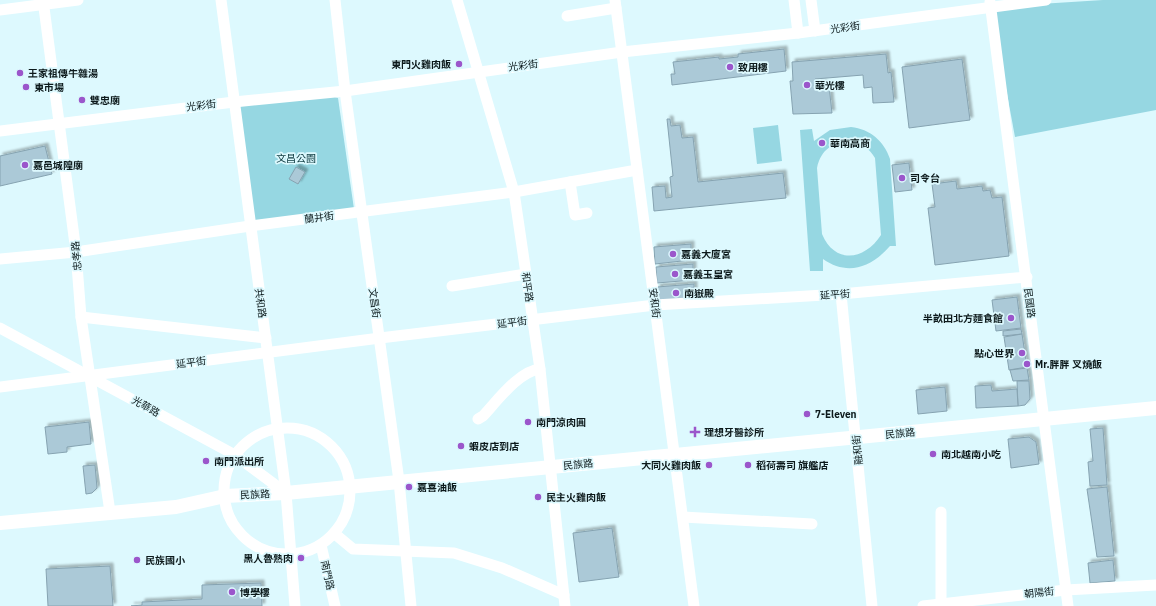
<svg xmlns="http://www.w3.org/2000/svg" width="1156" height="606" viewBox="0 0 1156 606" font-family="'IBM Plex Sans','Noto Sans TC',sans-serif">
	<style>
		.green { fill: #96d7e2; fill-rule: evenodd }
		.building { fill: #abc9d7; stroke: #86a3b1; filter: url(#shadow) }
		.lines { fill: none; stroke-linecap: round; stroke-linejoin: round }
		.minor { stroke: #fff; stroke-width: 11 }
		.major { stroke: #fff; stroke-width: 14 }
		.poi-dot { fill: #9b56cb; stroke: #ddf9fe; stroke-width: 1.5 }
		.labels { text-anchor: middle; stroke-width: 3.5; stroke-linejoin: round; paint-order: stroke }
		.street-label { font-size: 10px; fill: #0c191b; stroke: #ddf9fe }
		.poi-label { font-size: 10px; font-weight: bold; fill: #0c191b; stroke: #ddf9fe; text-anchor: start }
		.park-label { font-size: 10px; fill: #0c383e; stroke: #ddf9fe }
	</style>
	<defs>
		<filter id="shadow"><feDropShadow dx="3" dy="-3" stdDeviation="1" flood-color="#0004"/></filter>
	</defs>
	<rect width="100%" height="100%" fill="#ddf9fe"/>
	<g class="green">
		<polygon points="1103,0 1156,0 1156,110 1015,137 991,7"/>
		<polygon points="331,96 338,98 354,209 254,222 239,107 242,104"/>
		<polygon points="778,125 782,161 757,164 753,128"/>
		<path d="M851 127C870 129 884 141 890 159L896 246H890C871 268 847 276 823 259V271H810L800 130 812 129 814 141 830 130ZM852 141C862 144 869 148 875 158L881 235C865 260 835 265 822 234L817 168C821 149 833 142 852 141Z"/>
	</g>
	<g class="building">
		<polygon points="784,49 786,71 672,85 671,74 675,74 673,62 719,57 719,59 738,57 738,54"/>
		<polygon points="886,54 888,73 891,72 894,102 873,103 872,87 864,88 863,75 815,79 815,84 824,83 824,87 829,86 832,113 793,114 790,81 793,81 792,62"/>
		<polygon points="962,59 970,120 909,128 902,67"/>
		<polygon points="667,119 670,119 671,126 680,125 682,138 693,137 698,182 783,173 786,198 654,211 652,187 665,186 666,198 672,197 670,177 673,176"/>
		<polygon points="45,146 52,174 0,186 0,156"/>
		<polygon points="909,163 912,190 895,192 892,165"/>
		<polygon points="296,167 305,172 298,184 289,179"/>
		<polygon points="956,181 957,189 982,186 983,191 990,190 992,198 1002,197 1009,256 935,265 928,208 935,207 932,184"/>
		<polygon points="691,244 691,260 655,264 654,247"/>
		<polygon points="693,264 693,280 657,283 656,267"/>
		<polygon points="694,284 694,299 659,303 657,287"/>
		<polygon points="1017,297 1021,328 996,331 992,300"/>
		<polygon points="1021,329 1022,334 1003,336 1003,331"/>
		<polygon points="1022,334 1027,367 1009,370 1004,337"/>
		<polygon points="1027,368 1029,380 1013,381 1010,370"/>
		<polygon points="1017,381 1029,381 1030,399 1025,405 1018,406"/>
		<polygon points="991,385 992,391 1017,389 1018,406 976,408 975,386"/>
		<polygon points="945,387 947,411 918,414 916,390"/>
		<polygon points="89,422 91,444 67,447 67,452 48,454 45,427"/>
		<polygon points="1103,428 1107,485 1090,486 1088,462 1093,461 1090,429"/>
		<polygon points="1029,437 1036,442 1039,464 1011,468 1008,439"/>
		<polygon points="95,465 97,488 92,493 86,494 83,466"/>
		<polygon points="1107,487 1114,556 1097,557 1087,489"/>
		<polygon points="612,528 619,577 579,582 573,533"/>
		<polygon points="1113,560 1115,581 1090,583 1088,563"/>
		<polygon points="110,566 113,606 48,606 46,569"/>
		<polygon points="261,583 262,606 131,606 142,605 142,602 202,599 202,585"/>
	</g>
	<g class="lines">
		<g class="minor">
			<polyline points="43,0 76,252 81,317 110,512"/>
			<polyline points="221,0 286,493 295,606"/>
			<polyline points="335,0 345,91 399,481 411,606"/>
			<polyline points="457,0 514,192 540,369 565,606"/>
			<polyline points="615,0 694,606"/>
			<polyline points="794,0 798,33"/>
			<polyline points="811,0 815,31"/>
			<polyline points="990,2 1068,606"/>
			<polyline points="0,10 78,0"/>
			<polyline points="567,16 616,8"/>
			<polyline points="0,131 234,102 345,91 622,52 798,33 1046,0"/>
			<polyline points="570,182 575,215 587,213"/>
			<polyline points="0,259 76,252 250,226 514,192 637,170"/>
			<polyline points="452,286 526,274"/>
			<polyline points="841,294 872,606"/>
			<polyline points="81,317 266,338"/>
			<polyline points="0,328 235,455 286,493"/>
			<polyline points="0,387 380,338 655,305 841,294 1027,277"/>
			<path d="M478 419 483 416C497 401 519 371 540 369"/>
			<circle cx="287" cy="491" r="63"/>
			<polyline points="941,512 941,603"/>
			<polyline points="683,517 812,524"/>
			<polyline points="335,534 353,549 454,553 502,568 564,595"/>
			<polyline points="321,545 335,606"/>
			<polyline points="923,606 1066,590 1156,585"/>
		</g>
		<polyline class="major" points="0,523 176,507 225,496 286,493 1156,408"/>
	</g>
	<g class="poi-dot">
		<circle cx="459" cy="64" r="4"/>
		<circle cx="730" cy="67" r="4"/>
		<circle cx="20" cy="73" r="4"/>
		<circle cx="807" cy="85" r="4"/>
		<circle cx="26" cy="87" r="4"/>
		<circle cx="82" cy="100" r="4"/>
		<circle cx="822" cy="143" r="4"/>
		<circle cx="25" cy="165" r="4"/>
		<circle cx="902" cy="178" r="4"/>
		<circle cx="673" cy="254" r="4"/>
		<circle cx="675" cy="274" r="4"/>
		<circle cx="676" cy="293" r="4"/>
		<circle cx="1011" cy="318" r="4"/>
		<circle cx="1022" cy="353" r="4"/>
		<circle cx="1027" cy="364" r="4"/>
		<circle cx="807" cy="414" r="4"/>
		<circle cx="528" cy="422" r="4"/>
		<path d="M693 426h4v4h4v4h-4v4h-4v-4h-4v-4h4z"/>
		<circle cx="461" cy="446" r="4"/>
		<circle cx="933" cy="454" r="4"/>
		<circle cx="206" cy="461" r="4"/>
		<circle cx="709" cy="465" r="4"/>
		<circle cx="748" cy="465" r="4"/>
		<circle cx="409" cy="487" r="4"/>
		<circle cx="538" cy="497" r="4"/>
		<circle cx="301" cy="558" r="4"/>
		<circle cx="137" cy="560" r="4"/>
		<circle cx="232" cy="592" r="4"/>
	</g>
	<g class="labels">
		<g class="street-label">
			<text transform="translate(845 27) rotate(-8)" y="4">光彩街</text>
			<text transform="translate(523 65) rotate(-7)" y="4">光彩街</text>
			<text transform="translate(201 105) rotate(-7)" y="4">光彩街</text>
			<text transform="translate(319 217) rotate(-8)" y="4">蘭井街</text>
			<text transform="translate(76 256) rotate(-95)" y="4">忠孝路</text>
			<text transform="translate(528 287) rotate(82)" y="4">和平路</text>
			<text transform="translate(835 294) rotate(-4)" y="4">延平街</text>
			<text transform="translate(261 303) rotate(82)" y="4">共和路</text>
			<text transform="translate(375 303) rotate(82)" y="4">文昌街</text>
			<text transform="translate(655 303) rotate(83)" y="4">安和街</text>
			<text transform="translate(1030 303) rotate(83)" y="4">民國路</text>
			<text transform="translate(512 322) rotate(-7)" y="4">延平街</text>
			<text transform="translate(191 362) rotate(-7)" y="4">延平街</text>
			<text transform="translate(146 406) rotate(29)" y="4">光華路</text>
			<text transform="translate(900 433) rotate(-6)" y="4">民族路</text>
			<text transform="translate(857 450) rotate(-96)" y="4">融和街</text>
			<text transform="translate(578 464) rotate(-6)" y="4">民族路</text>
			<text transform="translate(255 494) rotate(-3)" y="4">民族路</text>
			<text transform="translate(328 575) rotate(78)" y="4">南門路</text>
			<text transform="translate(1039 592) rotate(-6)" y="4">朝陽街</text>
		</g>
		<g class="poi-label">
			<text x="451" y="68" text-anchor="end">東門火雞肉飯</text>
			<text x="738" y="71">致用樓</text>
			<text x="28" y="77">王家祖傳牛雜湯</text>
			<text x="815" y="89">華光樓</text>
			<text x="34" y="91">東市場</text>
			<text x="90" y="104">雙忠廟</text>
			<text x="830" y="147">華南高商</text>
			<text x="33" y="169">嘉邑城隍廟</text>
			<text x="910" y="182">司令台</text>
			<text x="681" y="258">嘉義大廈宮</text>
			<text x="683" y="278">嘉義玉皇宮</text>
			<text x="684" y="297">南嶽殿</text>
			<text x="1003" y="322" text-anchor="end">半畝田北方麵食館</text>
			<text x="1014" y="357" text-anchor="end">點心世界</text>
			<text x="1035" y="368">Mr.胖胖 叉燒飯</text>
			<text x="815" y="418">7-Eleven</text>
			<text x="536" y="426">南門涼肉圓</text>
			<text x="704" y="436">理想牙醫診所</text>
			<text x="469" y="450">蝦皮店到店</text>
			<text x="941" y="458">南北越南小吃</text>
			<text x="214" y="465">南門派出所</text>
			<text x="701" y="469" text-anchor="end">大同火雞肉飯</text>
			<text x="756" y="469">稻荷壽司 旗艦店</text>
			<text x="417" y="491">嘉喜油飯</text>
			<text x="546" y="501">民主火雞肉飯</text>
			<text x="293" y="562" text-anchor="end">黑人魯熟肉</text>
			<text x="145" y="564">民族國小</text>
			<text x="240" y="596">博學樓</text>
		</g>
		<g class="park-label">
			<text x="296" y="162">文昌公園</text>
		</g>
	</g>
</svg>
